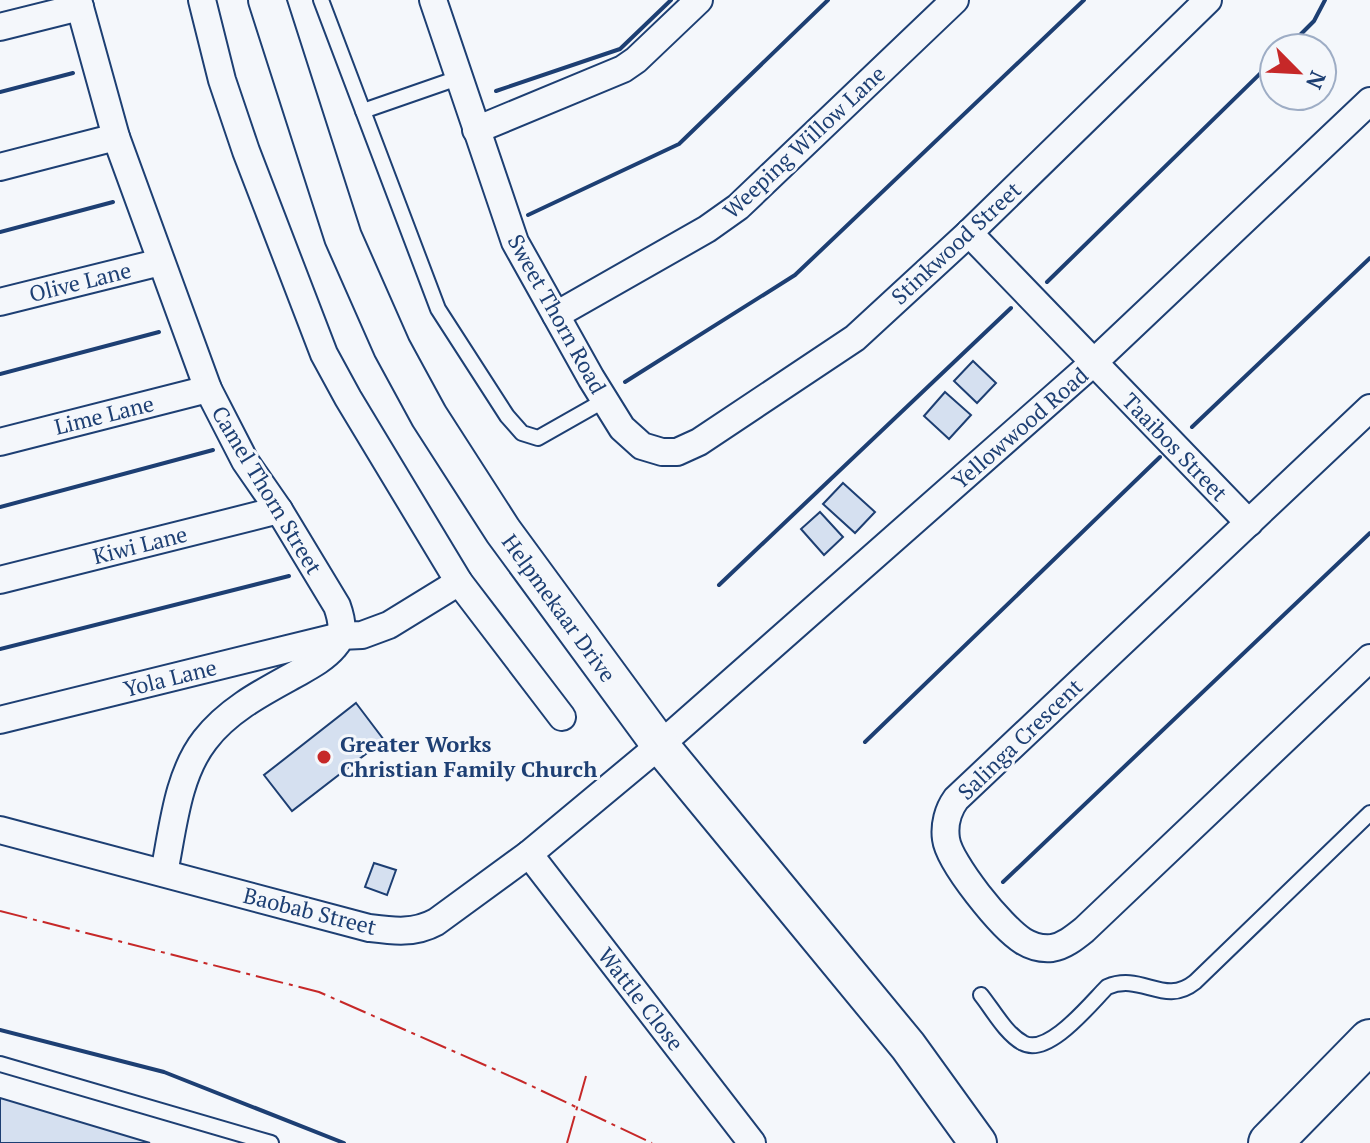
<svg xmlns="http://www.w3.org/2000/svg" width="1370" height="1143" viewBox="0 0 1370 1143" font-family="'PT Serif',serif">
	<style>
		.building { fill: #d5e0f0; stroke: #1d3f73; stroke-width: 2 }
		.lines { fill: none; stroke-linecap: round; stroke-linejoin: round }
		.lane-casing { stroke: #1d3f73; stroke-width: 18 }
		.street-casing { stroke: #1d3f73; stroke-width: 30 }
		.secondary-casing { stroke: #1d3f73; stroke-width: 40 }
		.primary-casing { stroke: #1d3f73; stroke-width: 46 }
		.lane { stroke: #f4f7fb; stroke-width: 14 }
		.street { stroke: #f4f7fb; stroke-width: 26 }
		.secondary { stroke: #f4f7fb; stroke-width: 36 }
		.primary { stroke: #f4f7fb; stroke-width: 42 }
		.wall { stroke: #1d3f73; stroke-width: 4 }
		.power { stroke: #c62828; stroke-width: 2; stroke-dasharray: 28 6 4 6; stroke-linecap: butt }
		.poi-dot { fill: #c62828; stroke: #f4f7fb; stroke-width: 3 }
		.labels { text-anchor: middle; stroke-width: 6; stroke-linejoin: round; paint-order: stroke }
		.street-label { font-size: 22px; fill: #1d3f73; stroke: #f4f7fb }
		.poi-label { font-size: 22px; font-weight: bold; fill: #1d3f73; stroke: #f4f7fb; text-anchor: start }
	</style>
	<rect width="100%" height="100%" fill="#f4f7fb"/>
	<g class="building">
		<polygon points="973,361 996,383 977,403 954,381"/>
		<polygon points="945,392 971,415 949,439 924,416"/>
		<polygon points="843,483 875,512 855,533 823,504"/>
		<polygon points="820,512 843,537 824,555 801,529"/>
		<polygon points="356,703 384,740 292,811 264,775"/>
		<polygon points="374,863 396,870 387,895 365,887"/>
		<polygon points="0,1098 150,1143 0,1143"/>
	</g>
	<g class="lines">
		<defs>
			<g id="lane">
				<polyline points="321,0 438,309 507,416 522,433 538,438 605,400"/>
				<polyline points="363,111 458,78"/>
				<path d="M981 995C993 1010 1006 1034 1023 1043 1048 1057 1090 1004 1107 987 1142 972 1164 1007 1195 982L1370 813"/>
				<polyline points="0,1064 271,1143"/>
			</g>
			<g id="street">
				<path d="M78 0 116 137 208 389 245 461 279 510 337 606C342 620 345 635 334 647 324 659 308 667 294 675 263 692 228 710 205 740 177 776 173 829 164 873"/>
				<polyline points="202,0 222,80 246,151 324,354 348,398 459,582 562,717"/>
				<polyline points="433,0 515,242 591,378 622,428 642,446 662,452 677,452 699,442 855,338 969,233 1208,0"/>
				<polyline points="0,27 80,7"/>
				<polyline points="476,130 623,69 636,60 699,0"/>
				<polyline points="0,167 116,137"/>
				<polyline points="969,233 1249,523"/>
				<polyline points="0,302 161,262"/>
				<polyline points="556,315 707,229 738,207 955,0"/>
				<path d="M1370 408 956 799C948 810 944 825 946 839 949 863 1002 928 1023 941 1031 946 1042 949 1052 948 1064 946 1074 938 1084 930L1370 658"/>
				<polyline points="0,442 208,389"/>
				<polyline points="0,580 279,510"/>
				<polyline points="0,720 340,636 362,635 389,625 459,582"/>
				<path d="M0 830 369 928C393 931 414 934 436 922L529 854 660 745 1093 363 1370 101"/>
				<polyline points="529,854 752,1143"/>
			</g>
			<polyline id="secondary" points="267,0 343,237 392,348 429,416 503,531 660,745 908,1046 978,1143"/>
			<polyline id="primary" points="1270,1143 1370,1041"/>
		</defs>
		<use href="#lane" class="lane-casing"/>
		<use href="#street" class="street-casing"/>
		<use href="#secondary" class="secondary-casing"/>
		<use href="#primary" class="primary-casing"/>
		<use href="#lane" class="lane"/>
		<use href="#street" class="street"/>
		<use href="#secondary" class="secondary"/>
		<use href="#primary" class="primary"/>
		<g class="wall">
			<polyline points="1287,48 1314,21 1325,0"/>
			<polyline points="496,91 620,49 671,0"/>
			<polyline points="0,92 73,73"/>
			<polyline points="528,215 679,144 828,0"/>
			<polyline points="0,232 113,202"/>
			<polyline points="1047,282 1274,60"/>
			<polyline points="0,374 159,332"/>
			<polyline points="625,382 795,275 1084,0"/>
			<polyline points="1192,427 1370,258"/>
			<polyline points="0,507 213,450"/>
			<polyline points="719,585 1011,308"/>
			<polyline points="0,649 289,576"/>
			<polyline points="865,742 1160,457"/>
			<polyline points="1003,882 1370,533"/>
			<polyline points="0,1030 164,1072 344,1143"/>
		</g>
		<g class="power">
			<polyline points="0,911 319,992 521,1081 652,1143"/>
			<polyline points="567,1143 586,1076"/>
		</g>
	</g>
	<circle class="poi-dot" cx="324" cy="757" r="8"/>
	<g class="labels">
		<g class="street-label">
			<text transform="translate(804 142) rotate(-43)" y="8">Weeping Willow Lane</text>
			<text transform="translate(956 243) rotate(-43)" y="8">Stinkwood Street</text>
			<text transform="translate(80 282) rotate(-14)" y="8">Olive Lane</text>
			<text transform="translate(557 314) rotate(61)" y="8">Sweet Thorn Road</text>
			<text transform="translate(104 415) rotate(-14)" y="8">Lime Lane</text>
			<text transform="translate(1020 428) rotate(-41)" y="8">Yellowwood Road</text>
			<text transform="translate(1175 447) rotate(46)" y="8">Taaibos Street</text>
			<text transform="translate(267 490) rotate(59)" y="8">Camel Thorn Street</text>
			<text transform="translate(140 545) rotate(-14)" y="8">Kiwi Lane</text>
			<text transform="translate(559 608) rotate(54)" y="8">Helpmekaar Drive</text>
			<text transform="translate(170 678) rotate(-14)" y="8">Yola Lane</text>
			<text transform="translate(1020 739) rotate(-44)" y="8">Salinga Crescent</text>
			<text transform="translate(310 911) rotate(14)" y="8">Baobab Street</text>
			<text transform="translate(641 999) rotate(52)" y="8">Wattle Close</text>
		</g>
		<g class="poi-label">
			<text x="340" y="752">Greater Works<tspan x="340" dy="25">Christian Family Church</tspan></text>
		</g>
	</g>
	<g transform="translate(1298 72) rotate(114)"><circle r="38" fill="#f4f7fb" stroke="#9eadc5" stroke-width="2"/>
	<path d="M0-6L14 30L0 20L-14 30Z" fill="#c62828"/>
	<text y="-12" font-size="22" font-weight="bold" text-anchor="middle" fill="#1d3f73">N</text>
	</g>
</svg>
